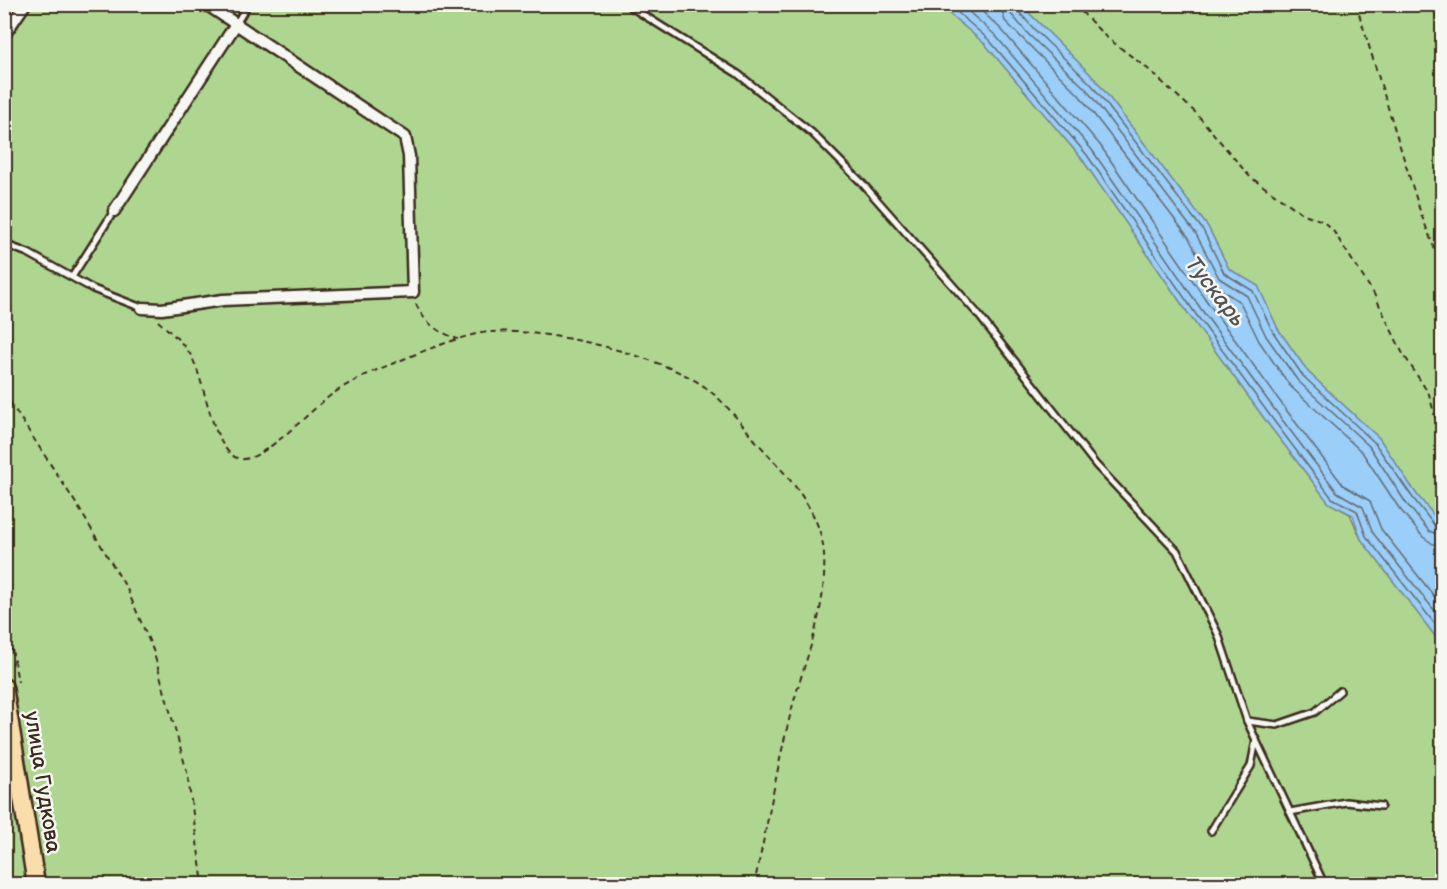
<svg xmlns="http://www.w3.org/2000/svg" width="1447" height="889" viewBox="0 0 1447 889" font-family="'Balsamiq Sans',sans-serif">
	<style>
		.green { fill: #afd691; stroke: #758058; stroke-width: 1.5 }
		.water { fill: #9bcef8; stroke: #758ca1; stroke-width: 1.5 }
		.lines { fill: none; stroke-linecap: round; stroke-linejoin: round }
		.shore { stroke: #616c75; stroke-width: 1.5 }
		.service-casing { stroke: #3b2a1e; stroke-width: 10 }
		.minor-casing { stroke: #3b2a1e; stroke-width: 15 }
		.primary-casing { stroke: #3b2a1e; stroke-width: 21 }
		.path { stroke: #3b2a1e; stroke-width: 2; stroke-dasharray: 6 4.5; stroke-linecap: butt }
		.service { stroke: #f6f6f2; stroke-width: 5 }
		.minor { stroke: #f6f6f2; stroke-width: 10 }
		.primary { stroke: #faddab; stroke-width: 16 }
		.labels { text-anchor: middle; stroke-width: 5; stroke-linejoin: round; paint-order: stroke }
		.street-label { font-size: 21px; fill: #3b2a1e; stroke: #f6f6f2 }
		.water-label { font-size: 22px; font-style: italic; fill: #535354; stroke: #f6f6f2 }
	</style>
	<rect width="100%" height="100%" fill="#eaebf2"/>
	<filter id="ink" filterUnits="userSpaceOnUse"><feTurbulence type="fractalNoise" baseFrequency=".0167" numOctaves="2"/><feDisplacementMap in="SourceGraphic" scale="12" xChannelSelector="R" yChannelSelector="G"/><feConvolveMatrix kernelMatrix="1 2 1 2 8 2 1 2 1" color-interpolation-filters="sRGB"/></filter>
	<g filter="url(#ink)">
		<g class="green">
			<polygon points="5,5 939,5 985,44 1082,159 1190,316 1269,425 1329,503 1350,514 1361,539 1442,645 1442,884 5,884"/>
			<polygon points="1021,5 1431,5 1442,31 1442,525 1417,495 1379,438 1308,372 1278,329 1258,286 1229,269 1208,227 1095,79"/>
		</g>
		<polygon class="water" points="939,5 1021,5 1095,79 1208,227 1229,269 1258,286 1278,329 1308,372 1379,438 1417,495 1442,525 1442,645 1361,539 1353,515 1329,503 1269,425 1190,316 1082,159 985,44"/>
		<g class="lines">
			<g class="shore">
				<polyline points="948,4 989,40 1087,155 1195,313 1274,421 1332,498 1357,511 1366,536 1442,633"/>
				<polyline points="960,4 995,35 1092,150 1201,309 1280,417 1337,492 1363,507 1373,533 1442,620"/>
				<polyline points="974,4 1001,29 1100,145 1208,303 1287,411 1343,485 1370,501 1381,529 1442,606"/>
				<polyline points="1000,4 1005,21 1079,95 1189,238 1212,284 1240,302 1259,341 1290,386 1362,452 1399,508 1423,537 1433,544 1442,545"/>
				<polyline points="1009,4 1011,14 1029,35 1086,89 1196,234 1219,278 1247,296 1266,336 1298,381 1369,446 1406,503 1429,531 1442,536"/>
				<polyline points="1016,4 1018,11 1035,30 1091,84 1203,230 1224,273 1253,291 1273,332 1303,376 1374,442 1413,498 1435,526 1442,528"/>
			</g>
			<defs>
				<g id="service">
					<polyline points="626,4 738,74 812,133 862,183 977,313 1096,465 1177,551 1218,634 1247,721 1324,884"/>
					<polyline points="236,24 248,4"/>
					<polyline points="4,244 28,253 93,289 142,308"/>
					<polyline points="72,277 114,211"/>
					<polyline points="1247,721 1277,725 1315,712 1340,691"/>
					<polyline points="1290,812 1346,802 1381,806"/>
					<polyline points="1211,831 1251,766 1256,740"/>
				</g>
				<g id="minor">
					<polyline points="4,35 25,4"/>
					<polyline points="114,211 236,24"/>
					<polyline points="142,308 162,309 223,300 413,292 409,156 405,137 206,4"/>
				</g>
				<polyline id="primary" points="4,687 36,884"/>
			</defs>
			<use href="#service" class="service-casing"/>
			<use href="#minor" class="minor-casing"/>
			<use href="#primary" class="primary-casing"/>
			<g class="path">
				<polyline points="1074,4 1105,36 1148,69 1196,113 1250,177 1302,213 1322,221 1332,229 1374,294 1402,352 1429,394 1442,443"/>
				<polyline points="1356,4 1421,214 1442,268"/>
				<path d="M416 304C424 323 438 332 458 339"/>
				<path d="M158 321C168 330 180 340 188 351 206 375 210 452 240 459 263 463 314 406 334 393 347 384 363 376 377 370 409 357 443 342 476 334 529 322 670 356 710 391 731 408 746 431 764 450 790 479 822 513 824 555 827 616 804 659 790 716 776 771 767 829 754 884"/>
				<polyline points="4,393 77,505 127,589 153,650 187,772 203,884"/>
				<polyline points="4,608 18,682"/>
			</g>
			<use href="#service" class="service"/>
			<use href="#minor" class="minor"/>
			<use href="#primary" class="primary"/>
		</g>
	</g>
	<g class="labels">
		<g class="street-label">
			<text transform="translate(43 782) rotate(81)" y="7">улица Гудкова</text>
		</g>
		<g class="water-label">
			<text transform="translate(1216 291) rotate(52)" y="8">Тускарь</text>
		</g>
	</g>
	<rect width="1447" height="889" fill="none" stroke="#f6f6f2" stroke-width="24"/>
	<rect x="12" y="12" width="1423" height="865" fill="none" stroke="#3b2a1e" stroke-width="2" filter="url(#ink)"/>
</svg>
